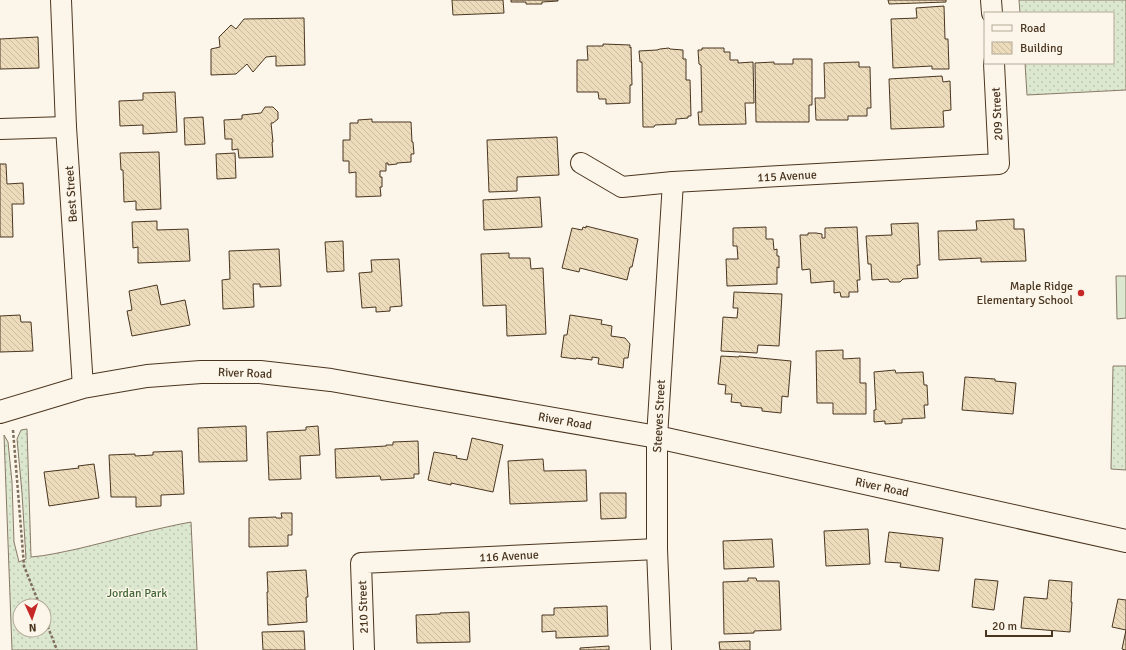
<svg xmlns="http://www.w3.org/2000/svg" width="1126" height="650" viewBox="0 0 1126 650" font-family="Signika,sans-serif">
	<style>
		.grass { fill: url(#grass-dots); stroke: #887966; fill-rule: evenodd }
		.garden { fill: #dce7d0; stroke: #887966 }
		.building { fill: url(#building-back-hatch); stroke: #4a3520 }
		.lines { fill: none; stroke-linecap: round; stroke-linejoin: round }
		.minor-casing { stroke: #4a3520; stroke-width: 22 }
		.tertiary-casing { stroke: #4a3520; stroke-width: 24 }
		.path { stroke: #7f6f5c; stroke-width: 2.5; stroke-dasharray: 3 2; stroke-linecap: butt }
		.minor { stroke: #fbf6e9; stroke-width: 20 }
		.tertiary { stroke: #fbf6e9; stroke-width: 22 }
		.poi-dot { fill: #c62828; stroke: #fbf6e9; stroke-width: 1.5 }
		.labels { text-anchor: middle; stroke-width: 3; stroke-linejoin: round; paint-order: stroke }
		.street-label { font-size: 12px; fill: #4a3520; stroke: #fbf6e9 }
		.poi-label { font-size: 12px; fill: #4a3520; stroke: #fbf6e9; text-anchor: end }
		.park-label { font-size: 12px; fill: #436837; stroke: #fbf6e9 }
	</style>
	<defs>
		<pattern id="grass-dots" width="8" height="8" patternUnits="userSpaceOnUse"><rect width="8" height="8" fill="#dce7d0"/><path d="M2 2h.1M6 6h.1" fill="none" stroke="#bec7b2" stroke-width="1.8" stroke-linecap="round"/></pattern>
		<pattern id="building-back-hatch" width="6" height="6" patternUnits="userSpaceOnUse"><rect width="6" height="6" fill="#ecdcbc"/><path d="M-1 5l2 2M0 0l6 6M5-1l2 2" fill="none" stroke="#ccbda1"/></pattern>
	</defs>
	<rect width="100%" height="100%" fill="#fbf6e9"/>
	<g class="grass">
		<polygon points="1019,0 1126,0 1126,90 1027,95 1025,63 1113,63 1113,13 1020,13"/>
		<polygon points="1113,366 1126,366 1126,470 1111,469"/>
		<path d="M27 429 31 557C46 556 62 552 77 549 115 540 153 529 191 522L197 650H12L4 435 8 442 12 482 14 542 19 562 26 559 22 493 17 439 21 430ZM20 606H44V630H20Z"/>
	</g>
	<polygon class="garden" points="1116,276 1126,276 1126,318 1117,319"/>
	<g class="building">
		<polygon points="452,0 503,0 504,13 453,15"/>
		<polygon points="511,0 558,0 558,1 542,2 542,4 526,4 526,2 511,2"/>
		<polygon points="888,0 946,0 946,2 889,4"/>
		<polygon points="944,6 945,39 948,39 949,69 932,69 932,66 893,68 891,19 917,18 916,8"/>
		<polygon points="304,18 305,65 276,66 276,56 266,57 253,72 247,64 236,74 211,75 211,49 220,47 219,37 231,25 236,29 244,19"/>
		<polygon points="38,37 39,68 0,69 0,39"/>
		<polygon points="603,44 630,45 630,48 631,47 632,85 630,85 630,103 606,104 606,99 599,99 598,92 577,92 577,60 588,60 587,46 603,46"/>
		<polygon points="669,48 670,49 683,50 683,59 686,59 686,80 690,80 691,116 688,116 688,118 676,119 676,124 655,125 654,127 643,127 642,62 640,62 639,51 657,50 660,49"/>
		<polygon points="702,48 724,48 724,52 730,52 730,60 738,60 738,63 753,62 754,103 745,103 746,124 699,125 698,112 702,112 701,65 699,64 698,50 702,50"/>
		<polygon points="793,59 812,59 812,105 809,105 809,122 756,122 755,63 774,62 774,64 793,64"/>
		<polygon points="859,62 859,67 870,67 871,108 867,108 867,116 848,116 848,120 816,120 815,98 825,98 824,63"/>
		<polygon points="942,76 943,82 950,81 951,110 943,111 944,127 891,129 889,79"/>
		<polygon points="175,92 177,132 143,134 143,125 120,126 119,101 143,100 143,93"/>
		<polygon points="265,107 273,107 278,112 278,119 273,123 271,123 273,142 272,142 273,157 239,158 238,149 232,150 232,139 225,139 224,120 242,119 242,115 261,113"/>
		<polygon points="203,117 205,144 185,145 184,118"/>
		<polygon points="372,119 372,122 411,122 412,142 413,142 414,154 411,154 411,162 397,163 397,164 388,165 388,163 386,163 386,171 380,171 380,177 382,177 382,187 380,187 381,196 356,197 356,172 349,173 349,161 343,161 343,140 350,140 350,123 358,123 358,120"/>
		<polygon points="557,137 559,175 517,177 517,191 489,192 487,140"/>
		<polygon points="159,152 161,209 136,210 136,201 124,202 123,170 121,170 120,153"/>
		<polygon points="235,153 236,178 217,179 216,154"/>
		<polygon points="0,164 6,164 7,184 23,183 24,204 12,204 13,237 0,237"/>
		<polygon points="540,197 542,227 484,230 483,200"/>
		<polygon points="1014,219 1014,229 1024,229 1026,261 981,262 981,258 939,260 938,231 977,230 976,221"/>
		<polygon points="157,221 157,230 188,229 190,261 138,263 138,247 133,248 132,222"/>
		<polygon points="918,223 920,265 917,265 918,278 903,279 900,282 890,282 888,279 872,280 871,264 868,264 866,236 892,235 891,224"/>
		<polygon points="586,226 638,239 632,267 630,267 627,280 580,268 579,272 562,268 572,228 582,230 583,227 586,228"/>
		<polygon points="766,227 766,239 773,239 774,250 777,249 777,256 779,256 779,268 777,267 777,284 727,286 726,259 738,259 737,246 733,246 733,228"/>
		<polygon points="857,227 860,280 857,280 858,292 849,292 849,297 841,297 840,292 834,293 834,281 811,283 810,269 802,270 800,235 808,235 808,233 816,233 822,234 822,238 825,238 825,228"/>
		<polygon points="343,241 344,271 327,272 325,242"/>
		<polygon points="279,249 281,286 260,287 260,284 253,284 254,307 223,309 222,280 230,279 229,251"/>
		<polygon points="509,253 509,258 530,258 531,269 543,268 546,334 507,336 506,305 483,306 481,254"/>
		<polygon points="399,259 402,306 390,307 390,311 376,312 376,307 362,308 359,273 372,272 371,260"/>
		<polygon points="157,285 161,305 185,300 190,325 132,336 127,311 132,310 129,291"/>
		<polygon points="734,292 782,294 779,346 758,345 757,353 721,351 723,317 737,318 738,308 733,308"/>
		<polygon points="20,315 21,322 31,322 33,351 0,352 0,316"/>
		<polygon points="570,315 602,320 601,324 612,326 611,336 625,338 630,344 628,358 624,358 623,368 598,364 599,358 592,357 592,360 576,358 576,359 561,357 564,335 567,335"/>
		<polygon points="843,350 843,359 860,358 860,383 866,383 866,414 833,414 833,403 817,403 816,351"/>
		<polygon points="721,356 739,357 739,356 791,361 788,397 782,396 781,413 762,411 762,408 741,406 741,403 731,402 732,394 725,394 726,385 718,384"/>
		<polygon points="895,370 896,373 923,372 924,385 927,385 928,405 924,405 925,418 902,419 902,423 885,424 885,421 874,422 874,410 876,410 874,372"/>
		<polygon points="965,377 995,379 995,381 1016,383 1013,414 962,410"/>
		<polygon points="246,426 247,461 199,462 198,428"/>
		<polygon points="318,426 320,455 300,456 301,479 269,480 267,432 306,430 306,427"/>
		<polygon points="472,438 503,445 493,492 451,483 451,485 428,480 434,452 457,456 456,458 467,460"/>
		<polygon points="418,441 419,474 414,474 414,478 381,480 380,476 336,478 335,449 386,446 386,445 393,445 393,442"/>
		<polygon points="182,451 184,494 161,495 161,506 136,507 136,497 111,497 109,455 135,454 135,456 153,455 153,452"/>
		<polygon points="543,459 544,471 586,470 587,501 510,504 508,461"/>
		<polygon points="94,464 99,498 49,506 44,472 79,468 78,466"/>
		<polygon points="600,493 626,493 626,518 601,519"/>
		<polygon points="281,513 292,513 292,535 288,535 288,546 249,547 249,518 276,517 276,518 282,518"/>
		<polygon points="868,529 870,564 826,566 824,531"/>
		<polygon points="889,532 943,538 939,571 900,567 901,563 885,562"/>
		<polygon points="772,539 774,567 724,569 723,541"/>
		<polygon points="306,570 308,597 306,597 307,622 268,625 267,592 268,592 267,572"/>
		<polygon points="748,578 756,578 757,581 779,581 781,630 754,631 754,633 724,634 723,582 748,581"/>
		<polygon points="975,579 998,581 994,610 972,607"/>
		<polygon points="1049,580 1072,582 1071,602 1072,602 1070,632 1021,628 1024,597 1047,599"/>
		<polygon points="1118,599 1126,600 1126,630 1112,627"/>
		<polygon points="607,606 608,636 556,638 556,631 542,632 542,615 554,615 554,608"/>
		<polygon points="469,612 470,642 417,643 416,615 440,614 440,613"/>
		<polygon points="1126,630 1126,650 1125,650 1122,649"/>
		<polygon points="304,631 305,650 263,650 262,632"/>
		<polygon points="750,641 750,650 720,650 719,642"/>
		<polygon points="609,646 609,650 580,650 580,648"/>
	</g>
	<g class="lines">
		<defs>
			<g id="minor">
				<polyline points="61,0 66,127 83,387"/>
				<polyline points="991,0 992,13"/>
				<polyline points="0,129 66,127"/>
				<polyline points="581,163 622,187 673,182 999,164 994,63"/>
				<polyline points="364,650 361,563 657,549"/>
				<polyline points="661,650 657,549 657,437 673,182"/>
			</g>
			<polyline id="tertiary" points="0,412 83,387 147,376 201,372 260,372 331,380 657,437 1126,541"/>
		</defs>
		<use href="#minor" class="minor-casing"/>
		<use href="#tertiary" class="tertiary-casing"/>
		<g class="path">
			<polyline points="13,430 24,566 40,606"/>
			<polyline points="44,617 57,650"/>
		</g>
		<use href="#minor" class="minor"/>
		<use href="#tertiary" class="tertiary"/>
	</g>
	<circle class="poi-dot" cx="1081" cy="293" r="4"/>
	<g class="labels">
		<g class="street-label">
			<text transform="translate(997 114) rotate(-93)" y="4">209 Street</text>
			<text transform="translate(787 176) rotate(-3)" y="4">115 Avenue</text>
			<text transform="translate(71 194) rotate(-94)" y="4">Best Street</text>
			<text transform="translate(245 373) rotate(2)" y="4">River Road</text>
			<text transform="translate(659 416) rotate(-87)" y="4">Steeves Street</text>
			<text transform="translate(565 421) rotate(10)" y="4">River Road</text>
			<text transform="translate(882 487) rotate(12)" y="4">River Road</text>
			<text transform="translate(509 556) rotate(-3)" y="4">116 Avenue</text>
			<text transform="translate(363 607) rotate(-92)" y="4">210 Street</text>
		</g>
		<g class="poi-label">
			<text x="1073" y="290">Maple Ridge<tspan x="1073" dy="14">Elementary School</tspan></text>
		</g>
		<g class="park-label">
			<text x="137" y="597">Jordan Park</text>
		</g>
	</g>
	<rect x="984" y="12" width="130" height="52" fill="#fbf6e9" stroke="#b4a999"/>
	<rect x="992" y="25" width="20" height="6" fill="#fbf6e9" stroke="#b4a999"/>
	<text x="1020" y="32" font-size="12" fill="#4a3520">Road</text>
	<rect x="992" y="42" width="20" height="12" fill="url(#building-back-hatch)" stroke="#b4a999"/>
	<text x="1020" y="52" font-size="12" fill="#4a3520">Building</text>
	<g transform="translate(32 618) rotate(177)"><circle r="19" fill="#fbf6e9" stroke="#b4a999"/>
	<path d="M0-3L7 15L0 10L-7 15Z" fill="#c62828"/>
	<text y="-6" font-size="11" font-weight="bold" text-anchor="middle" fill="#4a3520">N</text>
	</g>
	<path d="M986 630v6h66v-6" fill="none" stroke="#4a3520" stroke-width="2"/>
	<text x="992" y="630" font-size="12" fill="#4a3520" stroke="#fbf6e9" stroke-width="3" paint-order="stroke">20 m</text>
</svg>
